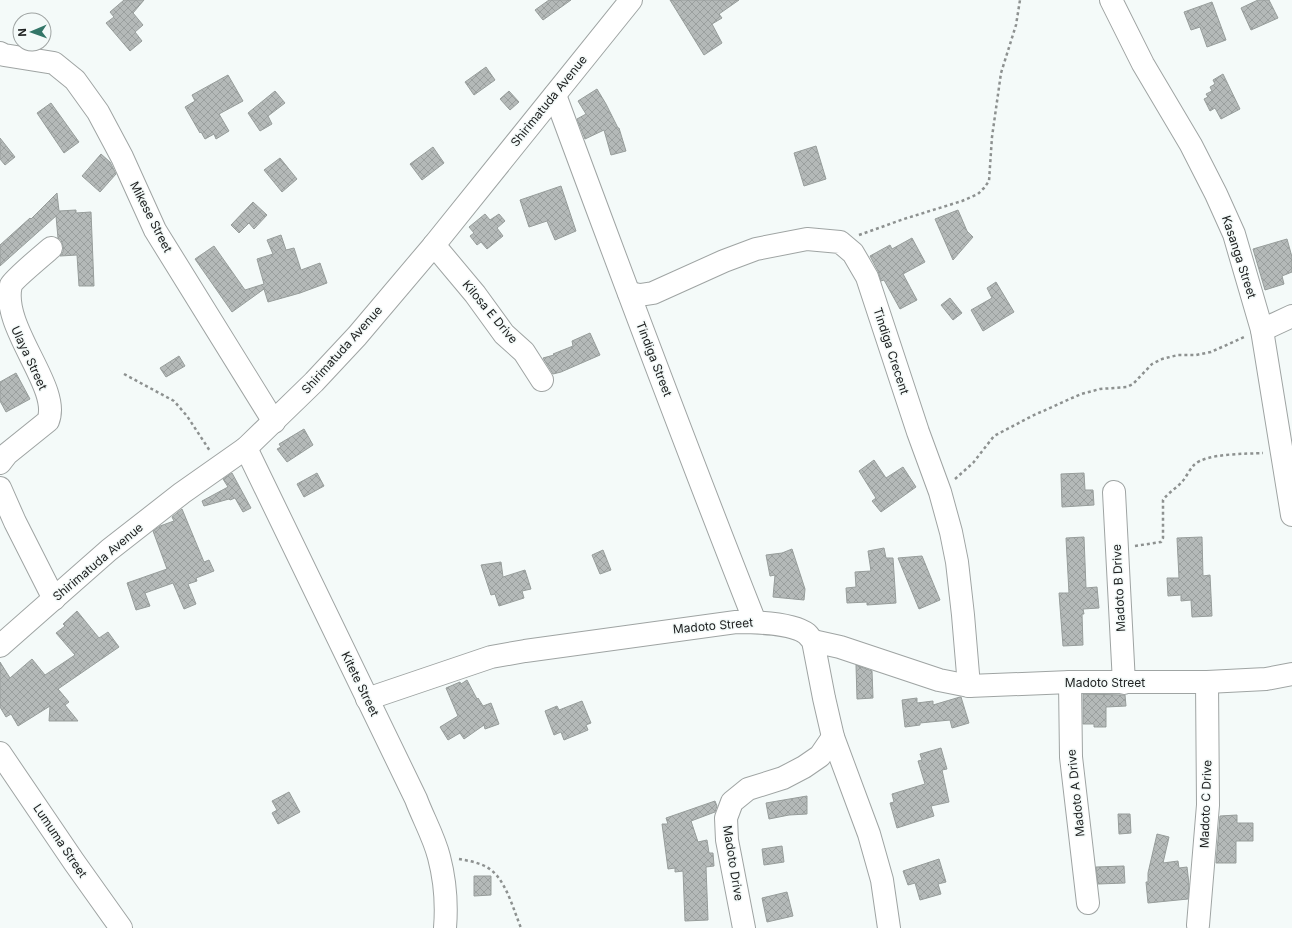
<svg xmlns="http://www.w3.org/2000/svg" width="1292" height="928" viewBox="0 0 1292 928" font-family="Inter,sans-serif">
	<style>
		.building { fill: url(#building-cross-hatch); stroke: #979d9b }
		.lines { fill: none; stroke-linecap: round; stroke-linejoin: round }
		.minor-casing { stroke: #9fa4a3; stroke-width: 24 }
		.path { stroke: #8d9190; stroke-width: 2.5; stroke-dasharray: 3 3; stroke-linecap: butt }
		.minor { stroke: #fff; stroke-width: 22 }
		.labels { text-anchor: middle; stroke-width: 3; stroke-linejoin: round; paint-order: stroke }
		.street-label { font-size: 12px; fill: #202222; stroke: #f4faf9 }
	</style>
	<defs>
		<pattern id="building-cross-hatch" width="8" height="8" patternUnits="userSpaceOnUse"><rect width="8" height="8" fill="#b4b9b8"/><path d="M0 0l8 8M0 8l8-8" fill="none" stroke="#9a9f9e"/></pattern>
	</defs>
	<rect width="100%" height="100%" fill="#f4faf9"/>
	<g class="building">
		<polygon points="124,0 144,0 133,13 143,25 135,32 142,41 130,51 106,23 114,17 110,12"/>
		<polygon points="549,0 571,0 543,20 535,10"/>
		<polygon points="670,0 739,0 719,14 722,18 712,24 722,43 704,55"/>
		<polygon points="1258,0 1269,0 1278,18 1251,30 1241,8"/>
		<polygon points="1212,2 1226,40 1207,47 1200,27 1191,30 1184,12"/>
		<polygon points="486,67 495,80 474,95 465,82"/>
		<polygon points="1223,74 1240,109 1221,119 1215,108 1210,111 1204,99 1208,97 1206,94 1212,91 1210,87 1215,84 1213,80"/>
		<polygon points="228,75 243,101 219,114 229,131 216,139 214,134 205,139 201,132 200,133 185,107 195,101 192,95"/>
		<polygon points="597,89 606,104 618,128 619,128 626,151 611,155 604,130 585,139 577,119 586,114 578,101"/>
		<polygon points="275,91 285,103 268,116 272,124 260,131 248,113"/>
		<polygon points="509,91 519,102 510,110 500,99"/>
		<polygon points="51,103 79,142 64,153 37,113"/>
		<polygon points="0,138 15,157 5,165 0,159"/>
		<polygon points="816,146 826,179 804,186 794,153"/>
		<polygon points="433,147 444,163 422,180 410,164"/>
		<polygon points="101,154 110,162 116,174 100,192 82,176"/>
		<polygon points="280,158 297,179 282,192 264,170"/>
		<polygon points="561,186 576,231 555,240 547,221 529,227 520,200"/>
		<polygon points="57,193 59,211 76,210 76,213 91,212 94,286 79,286 77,255 60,256 63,252 63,246 61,240 58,238 56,216 0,266 0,245 30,218 31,219"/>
		<polygon points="253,202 267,215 254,229 249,223 239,233 231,225"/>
		<polygon points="958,210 967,231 973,237 953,260 935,219"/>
		<polygon points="485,214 490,220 499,214 505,221 497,228 503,236 487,249 481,242 477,245 470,236 474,233 469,227"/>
		<polygon points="281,235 286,250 294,248 301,270 320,263 327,283 300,293 268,302 264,289 232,312 195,259 214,246 245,290 264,284 257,259 273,254 267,240"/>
		<polygon points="912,238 925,262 903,274 917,300 900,309 884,280 881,281 878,271 870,256 890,245 892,249"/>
		<polygon points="1287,239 1292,257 1292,272 1282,276 1284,284 1265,290 1253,249"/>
		<polygon points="996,282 1014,312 983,331 971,310 992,298 987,288"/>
		<polygon points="950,298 962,313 953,320 941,305"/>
		<polygon points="590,333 600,355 561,372 553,374 543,358 554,355 553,354 573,346 572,341"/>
		<polygon points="179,356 185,366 166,377 160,368"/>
		<polygon points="16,373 30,399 6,412 0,401 0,382"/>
		<polygon points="304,429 313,445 287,462 277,449 281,447 279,444"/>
		<polygon points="874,460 886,478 903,467 916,487 881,512 872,501 876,498 859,471"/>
		<polygon points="232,473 251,508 243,512 235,498 230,500 229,499 204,506 202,501 228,487 223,479"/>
		<polygon points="317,473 324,486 304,497 297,484"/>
		<polygon points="1084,473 1085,490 1093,490 1094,505 1062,507 1061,474"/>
		<polygon points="182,509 204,562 209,560 214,571 196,578 197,581 188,584 196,604 184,609 173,583 145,593 150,606 136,610 127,583 167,569 153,531 160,526 174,521 172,517"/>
		<polygon points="1084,537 1086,588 1097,587 1099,608 1083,609 1084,614 1082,614 1083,645 1063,646 1059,593 1069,593 1066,538"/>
		<polygon points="1202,537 1203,576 1210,575 1212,616 1192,617 1191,600 1181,601 1181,595 1168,596 1167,578 1179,578 1177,538"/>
		<polygon points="884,548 886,558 893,558 896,603 867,605 867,602 847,603 846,588 856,587 855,572 871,571 868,551"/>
		<polygon points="792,549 805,589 804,600 773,597 775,575 770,576 766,555 782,553"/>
		<polygon points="603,550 611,570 600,574 592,555"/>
		<polygon points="922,556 940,600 919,609 898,558"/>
		<polygon points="501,562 503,577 525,570 531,589 522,591 524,598 499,606 495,594 491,595 481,565"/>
		<polygon points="77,611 99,638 108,632 119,647 58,689 69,702 65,705 78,721 49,721 50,706 18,726 11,714 6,717 0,707 0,662 10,678 32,659 45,675 75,655 56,633 65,626 63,624"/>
		<polygon points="856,665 872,671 873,698 857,699"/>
		<polygon points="467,680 477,699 478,698 483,706 491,703 499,724 485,729 484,725 464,739 460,733 448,740 440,727 458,716 446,688 460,682 461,684"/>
		<polygon points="1083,694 1125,695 1126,706 1106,707 1106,727 1094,727 1094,724 1083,724"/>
		<polygon points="960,697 961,697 969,723 952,728 950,720 920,723 920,725 905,727 902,700 917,698 917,703 933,701 933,705"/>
		<polygon points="582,701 591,723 586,725 588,730 564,740 561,732 554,735 545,711 557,706 559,710"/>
		<polygon points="941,748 947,769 942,770 949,802 931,806 934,816 897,828 890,803 894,802 892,794 925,784 918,761 922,760 920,754"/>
		<polygon points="289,792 300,812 278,824 272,813 277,810 272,801"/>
		<polygon points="807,796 807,814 789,815 769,819 766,803"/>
		<polygon points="715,801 717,806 715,812 691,821 698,842 707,840 709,853 713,853 714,866 706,867 708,920 685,921 683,871 675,872 675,868 668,869 662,824 668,824 666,818"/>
		<polygon points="1118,814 1130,814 1131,833 1119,834"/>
		<polygon points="1237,815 1237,823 1253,823 1253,841 1236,841 1236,863 1216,863 1220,816"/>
		<polygon points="1157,834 1169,837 1163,863 1178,861 1179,868 1187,867 1189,884 1188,899 1148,903 1146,882 1148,882 1148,873"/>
		<polygon points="782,846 784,862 764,865 762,849"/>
		<polygon points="939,859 946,882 938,884 941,894 920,900 915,883 908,885 903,871"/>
		<polygon points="1124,866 1125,883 1098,884 1096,867"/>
		<polygon points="474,876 491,876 491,895 474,896"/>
		<polygon points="787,892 793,916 767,922 762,898"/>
	</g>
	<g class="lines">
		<defs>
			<g id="minor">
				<polyline points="1111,0 1143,64 1191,145 1216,194 1234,234 1262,330 1292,515"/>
				<polyline points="0,53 4,55 54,63 75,80 98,112 122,157 155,230 274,422"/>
				<path d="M555 95C620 271 686 447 755 622"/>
				<polyline points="434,245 475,294 504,334 524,352 542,380"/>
				<polyline points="629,293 640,295 653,293 724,261 756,249 807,239 840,242 853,253 867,277 918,432 940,492 951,532 957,562 963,615 969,686"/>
				<polyline points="1262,330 1292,316"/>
				<path d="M246 448 416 799C423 818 434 837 439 857 445 880 447 904 445 928"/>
				<path d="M0 463 7 454 48 421C62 388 0 327 11 285 14 279 44 254 51 248"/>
				<polyline points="0,488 15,522 54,599"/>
				<polyline points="1114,492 1124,683"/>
				<polyline points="813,641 840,647 939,680 969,686 1070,682 1207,682 1266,679 1292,674"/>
				<polyline points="0,646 109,550 182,493 246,448 314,382 357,336 434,245 631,0"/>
				<polyline points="1070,682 1071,757 1088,903"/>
				<path d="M367 699 491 657 525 651 736 622C754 622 793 623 807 634 809 636 811 639 813 641L824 698 833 737 869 834 882 880 889 928"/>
				<polyline points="0,753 74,862 121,928"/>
				<polyline points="1198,925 1208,805 1207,682"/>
				<polyline points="744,928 727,840 726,818 732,802 748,789 783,778 804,767 820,756 833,737"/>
			</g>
		</defs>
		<use href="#minor" class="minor-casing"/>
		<g class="path">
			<polyline points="859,235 904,219 962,201 978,194 984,188 989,181 992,137 1001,73 1016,25 1020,0"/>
			<polyline points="124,374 174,401 187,416 210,451"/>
			<polyline points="955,479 973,463 994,436 1032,416 1081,394 1100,389 1127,387 1133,384 1152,364 1162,359 1178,355 1196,355 1211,352 1244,337"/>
			<path d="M1135 546 1161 542 1163 538V500C1168 493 1175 489 1181 483 1186 478 1189 470 1194 465 1206 453 1246 454 1263 453"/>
			<path d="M459 859C470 861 482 863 491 870 506 881 514 911 521 928"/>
		</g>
		<use href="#minor" class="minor"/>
	</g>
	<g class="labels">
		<g class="street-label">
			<text transform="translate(549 101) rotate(-51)" y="4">Shirimatuda Avenue</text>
			<text transform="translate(151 217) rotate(63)" y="4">Mikese Street</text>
			<text transform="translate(1239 257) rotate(72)" y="4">Kasanga Street</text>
			<text transform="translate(490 312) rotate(50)" y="4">Kilosa E Drive</text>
			<text transform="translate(342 350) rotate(-48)" y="4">Shirimatuda Avenue</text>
			<text transform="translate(891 351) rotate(72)" y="4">Tindiga Crecent</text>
			<text transform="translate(29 358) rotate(65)" y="4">Ulaya Street</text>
			<text transform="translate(654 359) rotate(69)" y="4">Tindiga Street</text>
			<text transform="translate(98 562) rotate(-40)" y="4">Shirimatuda Avenue</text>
			<text transform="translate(1119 588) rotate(-93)" y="4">Madoto B Drive</text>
			<text transform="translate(713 626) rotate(-5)" y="4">Madoto Street</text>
			<text x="1105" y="687">Madoto Street</text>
			<text transform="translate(360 684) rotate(64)" y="4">Kitete Street</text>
			<text transform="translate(1076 793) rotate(-96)" y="4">Madoto A Drive</text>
			<text transform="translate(1206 804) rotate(-88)" y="4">Madoto C Drive</text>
			<text transform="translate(60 841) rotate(56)" y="4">Lumuma Street</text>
			<text transform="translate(733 863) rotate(81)" y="4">Madoto Drive</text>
		</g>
	</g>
	<g transform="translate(32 32) rotate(268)"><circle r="19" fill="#f4faf9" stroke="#9fa4a3"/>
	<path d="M0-3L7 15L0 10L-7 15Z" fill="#337668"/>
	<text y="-6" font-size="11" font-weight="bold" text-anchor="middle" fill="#202222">N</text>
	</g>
</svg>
